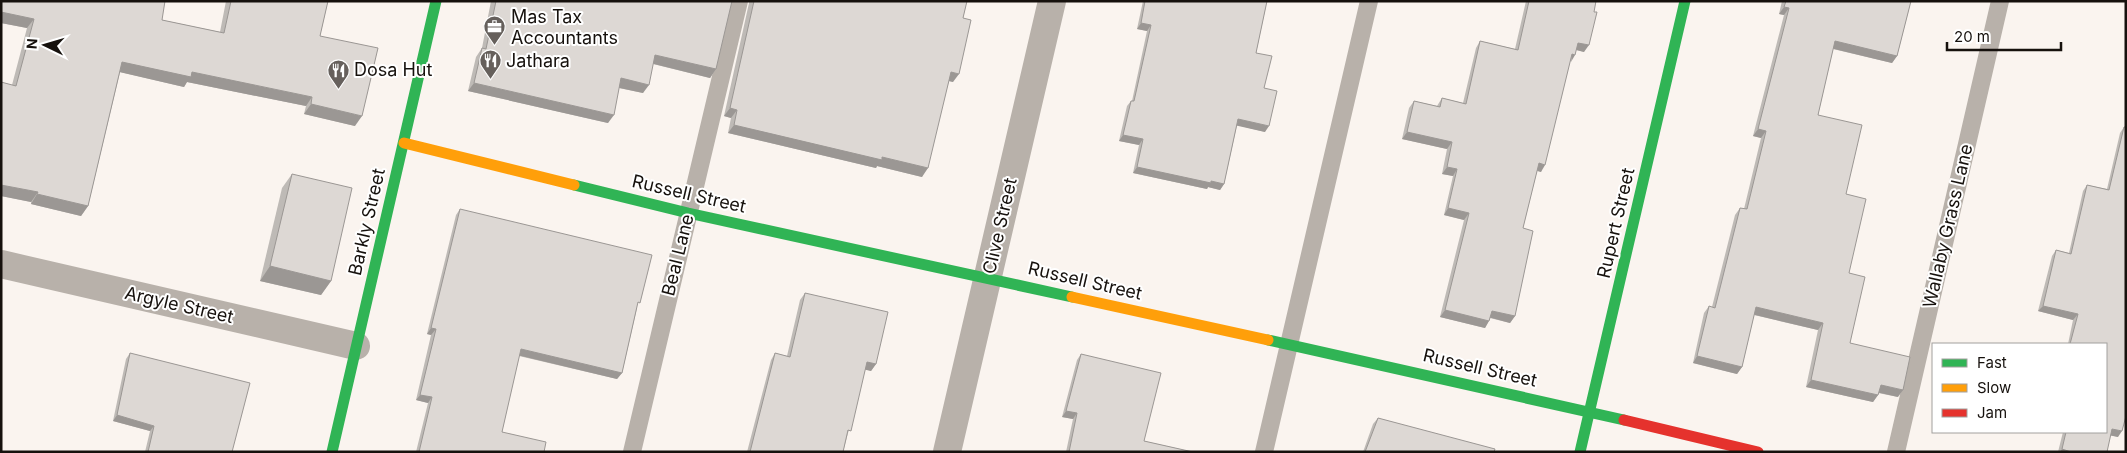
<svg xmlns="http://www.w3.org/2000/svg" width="2127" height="453" viewBox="0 0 2127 453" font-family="Inter,sans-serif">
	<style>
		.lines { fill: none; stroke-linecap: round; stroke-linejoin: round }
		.lane { stroke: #b8b1aa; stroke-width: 18 }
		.street { stroke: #b8b1aa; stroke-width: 28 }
		.fast { stroke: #30b455; stroke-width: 11 }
		.slow { stroke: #ff9f0a; stroke-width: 11 }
		.jam { stroke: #e5322d; stroke-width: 11 }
		.wall { fill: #bebab6 }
		.shaded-wall { fill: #9b9794 }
		.building { fill: #ddd8d4; stroke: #9b9794 }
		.labels { text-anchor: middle; stroke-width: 4; stroke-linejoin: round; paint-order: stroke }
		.poi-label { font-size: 18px; fill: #16110d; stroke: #fff; text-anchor: start }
		.street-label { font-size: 18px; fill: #16110d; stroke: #fff }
	</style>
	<rect width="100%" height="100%" fill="#faf4ef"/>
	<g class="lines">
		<g class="lane">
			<polyline points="632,452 739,1"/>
			<polyline points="1264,452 1369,1"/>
			<polyline points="1896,452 2000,1"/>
		</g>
		<g class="street">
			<polyline points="1,264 356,346"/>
			<polyline points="947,452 1052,1"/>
		</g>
		<g class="fast">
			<polyline points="574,185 688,213 1072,297"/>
			<polyline points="1268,340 1624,420"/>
			<polyline points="332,452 436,1"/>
			<polyline points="1580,452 1685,1"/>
		</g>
		<g class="slow">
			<polyline points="404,143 574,185"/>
			<polyline points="1072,297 1268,340"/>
		</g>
		<polyline class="jam" points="1624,420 1758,452"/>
	</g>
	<g class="wall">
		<polygon points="1,1 162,20 220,32 226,1 328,1 320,36 355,126 304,114 306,106 187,82 184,87 120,72 88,206 81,216 31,204 31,202 1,196 1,82 12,85 27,28 1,23"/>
		<polygon points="491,1 732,1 716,69 710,78 653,64 643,93 619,88 608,123 468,91 476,57 482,48"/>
		<polygon points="749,1 967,1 963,18 953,82 949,81 922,177 877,166 876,168 728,133 731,118 724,116 749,3"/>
		<polygon points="1143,1 1267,1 1256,53 1264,88 1265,132 1237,125 1224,184 1220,190 1208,187 1207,189 1133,173 1139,145 1119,141 1127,106 1131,101 1132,101 1147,31 1137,29"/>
		<polygon points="1526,1 1596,1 1584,52 1576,50 1570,62 1541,172 1537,171 1523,228 1515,316 1510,323 1490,318 1485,328 1440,317 1464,220 1444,215 1453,176 1442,174 1447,149 1402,139 1409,108 1414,101 1437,106 1442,98 1463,103 1476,48 1480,41 1515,49"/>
		<polygon points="1782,1 1911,1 1897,56 1892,63 1833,49 1818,115 1846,194 1850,343 1898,397 1878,393 1878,395 1873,402 1806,387 1818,330 1754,315 1742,367 1737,374 1693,363 1704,313 1709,306 1712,307 1735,215 1740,208 1744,209 1761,138 1753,136 1784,15 1779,14"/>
		<polygon points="2124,127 2118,437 2110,435 2107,452 2058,452 2063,432 2106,432 2106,344 2068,344 2073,320 2038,311 2052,256 2056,250 2069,253 2083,191 2087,185 2107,189 2120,133"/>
		<polygon points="292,174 331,281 321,295 260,281 282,188"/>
		<polygon points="460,209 637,308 622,373 617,379 519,356 502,432 544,452 416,452 428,403 416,400 431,335 427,334 456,215"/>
		<polygon points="805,293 876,364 871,371 865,369 843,452 747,452 771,360 775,353 787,356 800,300"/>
		<polygon points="130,353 232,452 145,452 150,431 113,421 126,359"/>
		<polygon points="1081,354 1144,441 1193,452 1066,452 1073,419 1062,417 1077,360"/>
		<polygon points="1378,418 1494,452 1363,452 1373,424"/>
	</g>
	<g class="shaded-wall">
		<polygon points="1784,7 1789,8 1784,15 1779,14"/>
		<polygon points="1,12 34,19 27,28 1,23"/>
		<polygon points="1141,23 1151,25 1147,31 1137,29"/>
		<polygon points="1835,41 1897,56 1892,63 1830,48"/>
		<polygon points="1578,43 1589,45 1584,52 1573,49"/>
		<polygon points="1572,54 1575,55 1571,62"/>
		<polygon points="655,55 716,69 710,78 650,63"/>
		<polygon points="122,62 192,72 312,97 306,106 187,82 184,87 115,71"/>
		<polygon points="951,72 959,74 953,82 945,80"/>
		<polygon points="621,78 649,85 643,93 615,87"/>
		<polygon points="474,83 614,115 608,123 468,91"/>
		<polygon points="311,104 362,116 355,126 304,114"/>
		<polygon points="730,108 737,110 731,118 724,116"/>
		<polygon points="1238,119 1269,126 1265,132 1234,125"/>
		<polygon points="734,125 882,157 928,168 922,177 877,166 876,168 728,133"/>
		<polygon points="1758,129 1766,131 1761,138 1753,136"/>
		<polygon points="1407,132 1452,142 1447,149 1402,139"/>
		<polygon points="1123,135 1143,139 1139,145 1119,141"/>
		<polygon points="1539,163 1545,165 1541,172 1535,170"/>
		<polygon points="1137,167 1211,181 1224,184 1220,190 1208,187 1207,189 1133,173"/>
		<polygon points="1447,167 1457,169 1453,176 1442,174"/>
		<polygon points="1,185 38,192 31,202 1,196"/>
		<polygon points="37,194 88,206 81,216 31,204"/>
		<polygon points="1448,208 1469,213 1464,220 1444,215"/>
		<polygon points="270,266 331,281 321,295 260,281"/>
		<polygon points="2043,306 2078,314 2073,320 2038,311"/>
		<polygon points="1756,307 1823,323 1818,330 1751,314"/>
		<polygon points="1445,310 1489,321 1485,328 1440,317"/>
		<polygon points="1492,311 1515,316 1510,323 1488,317"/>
		<polygon points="431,328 436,329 431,335 427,334"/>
		<polygon points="521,349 622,373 617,379 517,355"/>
		<polygon points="1697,356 1742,367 1737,374 1693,363"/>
		<polygon points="867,362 876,364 871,371 862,369"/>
		<polygon points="1811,380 1878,395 1873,402 1806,387"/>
		<polygon points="1881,385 1903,390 1898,397 1876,392"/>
		<polygon points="420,395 432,397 428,403 416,400"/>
		<polygon points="1066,411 1077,413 1073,419 1062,417"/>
		<polygon points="117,415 154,426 150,431 113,421"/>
		<polygon points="2112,429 2122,431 2118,437 2108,435"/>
		<polygon points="2062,449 2071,452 2060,452"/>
	</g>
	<g class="building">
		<polygon points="1,1 165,1 162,20 224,33 231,1 328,1 320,36 378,48 362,116 311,104 312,97 192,72 191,77 122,62 88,206 37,194 38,192 1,185 1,82 16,86 34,19 1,12"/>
		<polygon points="496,1 732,1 716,69 655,55 649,85 621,78 614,115 474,83 482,48 486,49"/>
		<polygon points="754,1 967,1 963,18 971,20 959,74 951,72 928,168 882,157 882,160 734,125 737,110 730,108"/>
		<polygon points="1145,1 1267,1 1256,53 1272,56 1264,88 1277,91 1269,126 1238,119 1224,184 1211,181 1211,183 1137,167 1143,139 1123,135 1131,101 1134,101 1151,25 1141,23"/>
		<polygon points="1529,1 1596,1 1594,12 1597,12 1589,45 1578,43 1575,55 1572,54 1545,165 1539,163 1523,228 1533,231 1515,316 1492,311 1489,321 1445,310 1469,213 1448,208 1457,169 1447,167 1452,142 1407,132 1414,101 1440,107 1442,98 1466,104 1480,41 1518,50"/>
		<polygon points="1786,1 1911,1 1897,56 1835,41 1818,115 1862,125 1846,194 1866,199 1849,273 1865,277 1850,343 1910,357 1903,390 1881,385 1878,395 1811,380 1823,323 1756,307 1742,367 1697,356 1709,306 1715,308 1740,208 1747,209 1766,131 1758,129 1789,8 1784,7"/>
		<polygon points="2124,127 2126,127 2126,416 2122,431 2112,429 2107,452 2071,452 2062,449 2066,432 2106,432 2106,344 2070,344 2078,314 2043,306 2056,250 2071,254 2087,185 2109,190"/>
		<polygon points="292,174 352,188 331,281 270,266"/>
		<polygon points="460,209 652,255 640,303 638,302 622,373 521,349 502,432 546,442 544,452 419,452 432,397 420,395 436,329 431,328"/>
		<polygon points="805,293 888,312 876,364 867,362 851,431 848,430 843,452 750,452 775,353 790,357"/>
		<polygon points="130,353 250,383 232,452 148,452 154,426 117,415"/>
		<polygon points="1081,354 1161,373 1144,441 1193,452 1069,452 1077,413 1066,411"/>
		<polygon points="1378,418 1495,449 1494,452 1365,452"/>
	</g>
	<defs>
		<symbol id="office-pin" viewBox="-11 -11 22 30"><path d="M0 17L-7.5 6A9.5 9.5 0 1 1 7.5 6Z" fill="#66605c" stroke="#fff"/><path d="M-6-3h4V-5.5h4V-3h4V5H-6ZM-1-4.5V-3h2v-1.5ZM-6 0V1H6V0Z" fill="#fff"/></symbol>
		<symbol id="restaurant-pin" viewBox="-11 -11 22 30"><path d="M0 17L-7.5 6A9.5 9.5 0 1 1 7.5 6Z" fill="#66605c" stroke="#fff"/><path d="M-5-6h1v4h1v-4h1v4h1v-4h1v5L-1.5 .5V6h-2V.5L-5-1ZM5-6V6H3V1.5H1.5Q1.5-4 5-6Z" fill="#fff"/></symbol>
	</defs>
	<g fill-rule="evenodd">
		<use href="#office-pin" x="482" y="14" width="25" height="34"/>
		<use href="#restaurant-pin" x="478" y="48" width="25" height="34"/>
		<use href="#restaurant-pin" x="326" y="58" width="25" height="34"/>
	</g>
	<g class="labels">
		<g class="poi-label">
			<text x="511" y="23">Mas Tax<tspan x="511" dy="21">Accountants</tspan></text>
			<text x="506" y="67">Jathara</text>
			<text x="354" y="76">Dosa Hut</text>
		</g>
		<g class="street-label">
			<text transform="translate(689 194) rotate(13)" y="6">Russell Street</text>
			<text transform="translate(367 222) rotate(-77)" y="6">Barkly Street</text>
			<text transform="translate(1616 223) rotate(-77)" y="6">Rupert Street</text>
			<text transform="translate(1000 226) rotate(-77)" y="6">Clive Street</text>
			<text transform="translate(1948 226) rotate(-77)" y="6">Wallaby Grass Lane</text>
			<text transform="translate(678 255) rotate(-76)" y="6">Beal Lane</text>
			<text transform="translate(1085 281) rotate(13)" y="6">Russell Street</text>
			<text transform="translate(179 305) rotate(13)" y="6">Argyle Street</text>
			<text transform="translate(1480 368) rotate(13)" y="6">Russell Street</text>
		</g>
	</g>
	<rect width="2127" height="453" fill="none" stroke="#16110d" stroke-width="5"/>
	<rect x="1932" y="343" width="175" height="90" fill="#ffffff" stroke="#a2a09e"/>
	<rect x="1942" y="359" width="25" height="8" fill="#30b455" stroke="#a2a09e"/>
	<text x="1977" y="368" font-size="15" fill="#16110d">Fast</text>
	<rect x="1942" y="384" width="25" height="8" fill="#ff9f0a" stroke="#a2a09e"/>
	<text x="1977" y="393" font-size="15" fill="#16110d">Slow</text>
	<rect x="1942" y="409" width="25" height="8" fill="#e5322d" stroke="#a2a09e"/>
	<text x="1977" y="418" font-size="15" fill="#16110d">Jam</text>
	<g transform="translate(45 45) rotate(275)" stroke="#ffffff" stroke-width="4" paint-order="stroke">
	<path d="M0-4L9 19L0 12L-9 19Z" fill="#16110d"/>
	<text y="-8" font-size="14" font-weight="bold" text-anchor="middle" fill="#16110d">N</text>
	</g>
	<path d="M1947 42v8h114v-8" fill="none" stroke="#16110d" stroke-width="2.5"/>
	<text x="1954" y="42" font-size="15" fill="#16110d" stroke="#ffffff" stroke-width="4" paint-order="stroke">20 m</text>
</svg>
